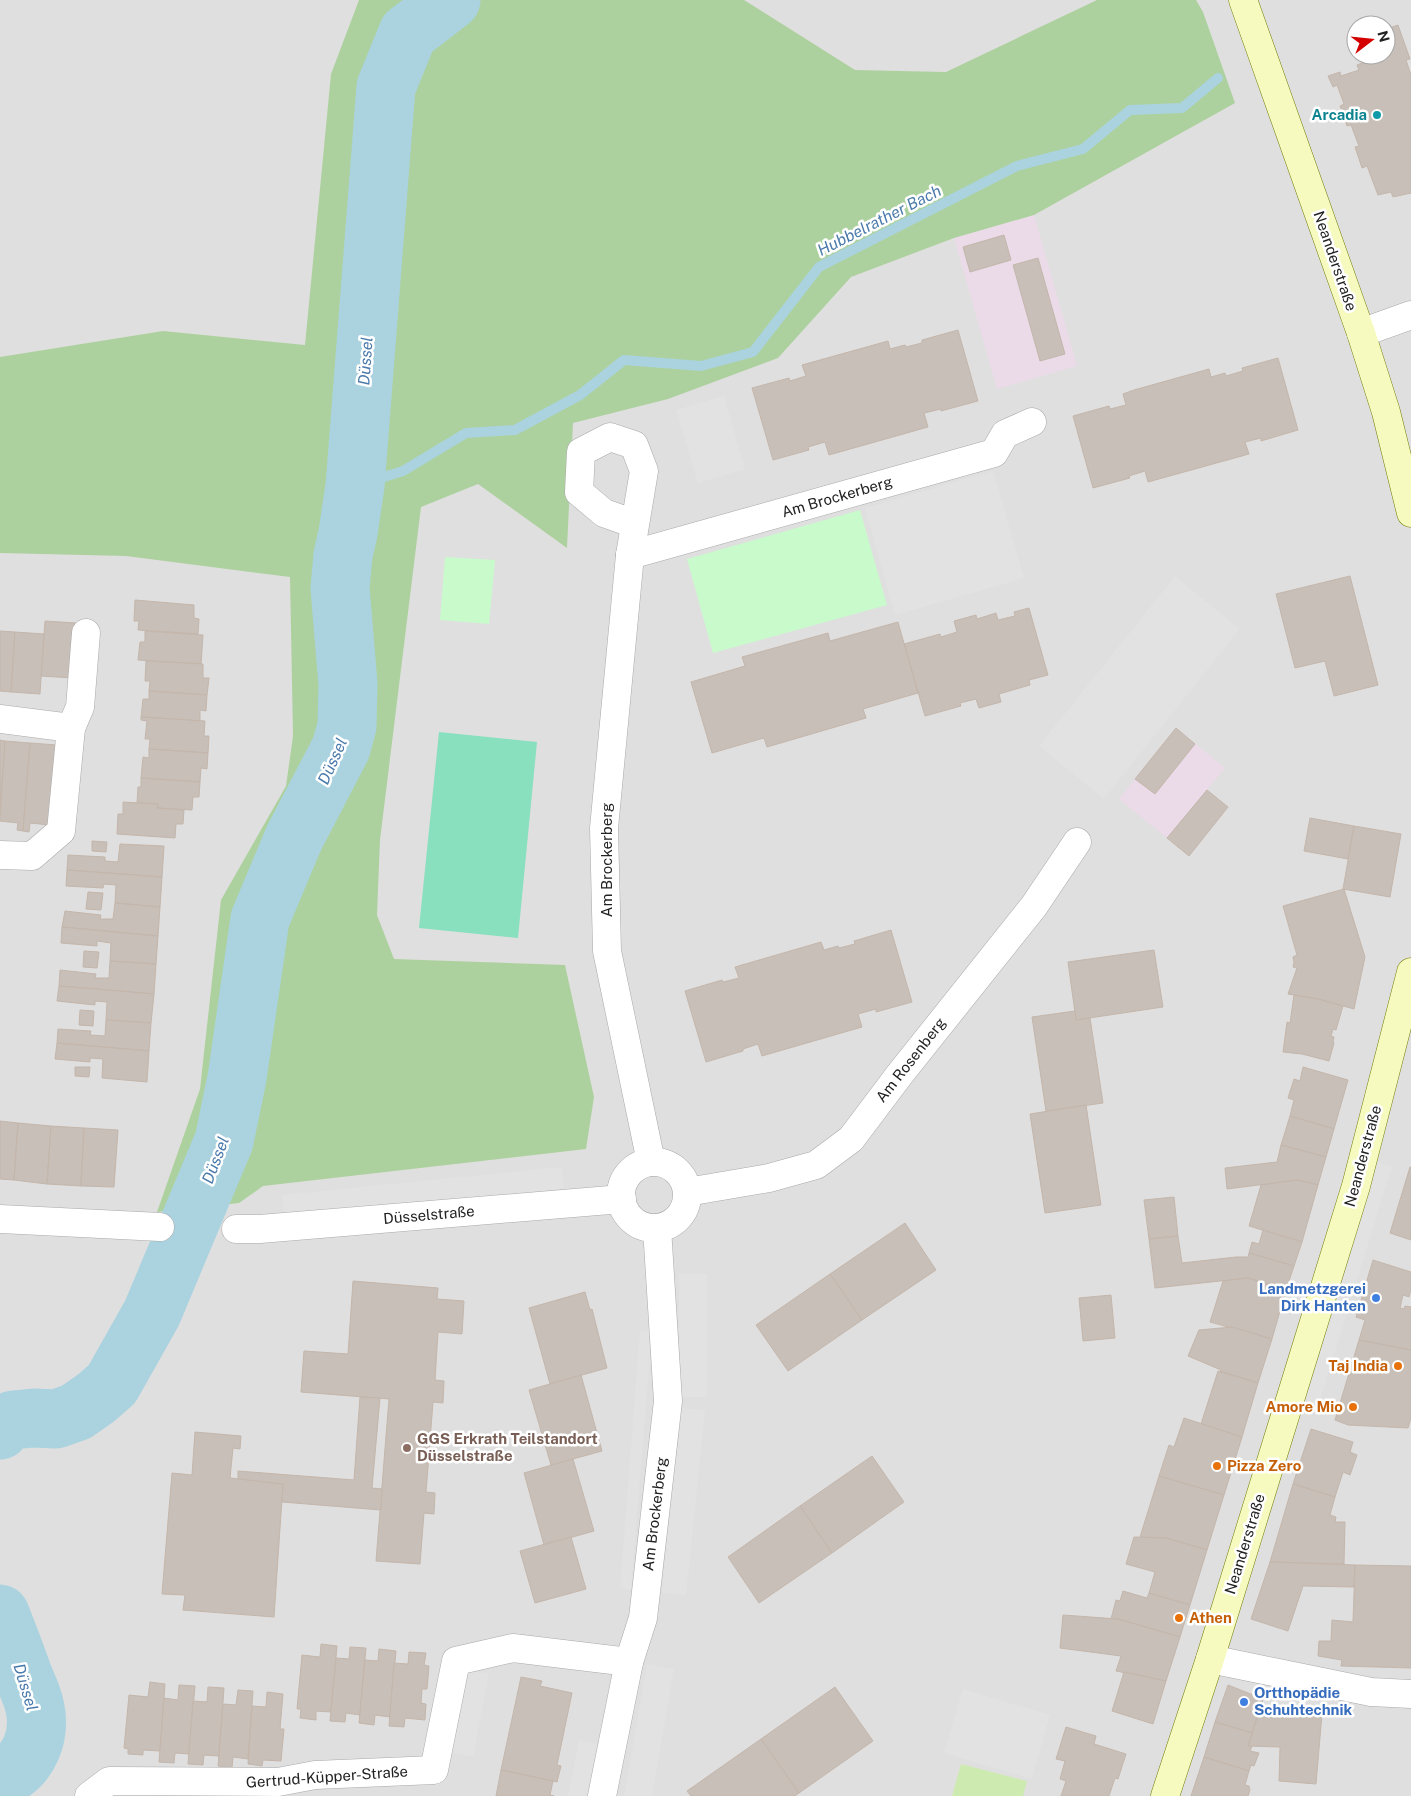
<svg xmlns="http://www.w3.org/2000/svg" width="1411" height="1796" viewBox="0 0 1411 1796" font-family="'Public Sans',sans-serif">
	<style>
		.residential { fill: #e0dfdf; fill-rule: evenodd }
		.industrial { fill: #ebdbe8 }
		.grass { fill: #cdebb0 }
		.forest { fill: #add19e }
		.park { fill: #c8facc }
		.pitch { fill: #88e0be }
		.parking { fill: #e2e2e2 }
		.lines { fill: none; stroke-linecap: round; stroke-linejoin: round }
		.stream { stroke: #aad3df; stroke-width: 10 }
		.river { stroke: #aad3df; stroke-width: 59 }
		.building { fill: #c7bfb8; stroke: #c4b6ab }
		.street-casing { stroke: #a9a9a9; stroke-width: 29 }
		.secondary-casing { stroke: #707d05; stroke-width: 29 }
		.street { stroke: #fff; stroke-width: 28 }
		.secondary { stroke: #f7fabf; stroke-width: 28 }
		.culture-dot { fill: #0f9aa8; stroke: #fff; stroke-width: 2 }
		.shop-dot { fill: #3f7fe0; stroke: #fff; stroke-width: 2 }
		.food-dot { fill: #e8710a; stroke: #fff; stroke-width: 2 }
		.education-dot { fill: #8d6e63; stroke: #fff; stroke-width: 2 }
		.labels { text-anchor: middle; stroke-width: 5; stroke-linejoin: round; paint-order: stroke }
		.culture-label { font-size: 15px; font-weight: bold; fill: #0d838f; stroke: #fff; text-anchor: end }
		.street-label { font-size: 15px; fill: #222; stroke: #fff }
		.shop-label { font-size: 15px; font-weight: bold; fill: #366cbe; stroke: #fff; text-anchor: end }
		.food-label { font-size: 15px; font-weight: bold; fill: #c56008; stroke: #fff; text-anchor: end }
		.education-label { font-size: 15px; font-weight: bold; fill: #785e54; stroke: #fff; text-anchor: start }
		.water-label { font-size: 16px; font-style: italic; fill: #4a7aab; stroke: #fff }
	</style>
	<rect width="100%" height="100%" fill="#f2efe9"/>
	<path class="residential" d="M0 0H1411V1796H0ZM1356 25H1386V55H1356Z"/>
	<g class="industrial">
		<polygon points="1034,215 1077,366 997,389 954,238"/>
		<polygon points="1176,728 1225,768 1207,790 1228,807 1189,856 1119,799"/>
	</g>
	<polygon class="grass" points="961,1764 1027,1781 1023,1796 952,1796"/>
	<polygon class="forest" points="359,0 744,0 855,70 946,72 1097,0 1196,0 1203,12 1235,103 1034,215 954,238 851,277 778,358 668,399 573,423 567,548 478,484 421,507 380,840 377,915 394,959 565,965 594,1097 586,1149 263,1186 239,1203 157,1212 200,1089 221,900 286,786 293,736 290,577 126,556 0,553 0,357 163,331 305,345 331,74"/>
	<g class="park">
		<polygon points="860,510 887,605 713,653 687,559"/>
		<polygon points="445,557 495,560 489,624 440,620"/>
	</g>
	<polygon class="pitch" points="439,732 537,742 518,938 419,928"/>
	<g class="parking">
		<polygon points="724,396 745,469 698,483 676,410"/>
		<polygon points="993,471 1024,578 895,615 865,508"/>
		<polygon points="1175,576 1240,629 1104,799 1039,746"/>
		<polygon points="1377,1162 1392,1166 1319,1404 1302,1406"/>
		<polygon points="562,1167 564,1189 284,1217 282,1195"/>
		<rect x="679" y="1274" width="28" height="123"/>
		<polygon points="640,1330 652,1331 631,1590 620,1589"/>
		<polygon points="681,1408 705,1410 686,1595 662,1593"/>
		<polygon points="647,1664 674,1669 652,1796 624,1796"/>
		<polygon points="467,1670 489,1674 473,1757 451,1753"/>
		<polygon points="963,1689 1050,1715 1032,1779 944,1753"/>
		<polygon points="579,1740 602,1745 591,1796 568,1796"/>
	</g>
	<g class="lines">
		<polyline class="stream" points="355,486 403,471 466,433 515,430 580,395 624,360 701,366 753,352 819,267 1017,166 1083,149 1130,110 1182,108 1218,78"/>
		<g class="river">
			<polyline points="0,1430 3,1426 13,1420 34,1418 56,1419 76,1412 96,1398 112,1384 152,1313 224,1141 237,1078 260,919 294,838 341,748 347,726 348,684 340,588 343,555 348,533 355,486 386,87 408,33 451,0"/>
			<path d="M0 1614C8 1634 16 1655 23 1675 27 1685 32 1695 34 1704 42 1734 30 1767 0 1778"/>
		</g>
	</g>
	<g class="building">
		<polygon points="1398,25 1410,59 1406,60 1411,75 1411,193 1393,197 1391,192 1378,195 1367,166 1362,168 1355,147 1359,146 1351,125 1347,126 1340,106 1344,104 1337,85 1333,87 1328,76 1340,72 1341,76 1359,70 1357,65 1377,57 1379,62 1382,61 1380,55 1386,55 1386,29"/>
		<polygon points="1004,235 1011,260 970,272 963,247"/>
		<polygon points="1038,258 1065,354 1040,361 1013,265"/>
		<polygon points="958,330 978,401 941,411 941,409 924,413 928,427 829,455 825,442 808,447 809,450 773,460 752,388 789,378 790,381 806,376 802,365 888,341 890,349 905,345 906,347 922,343 922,340"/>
		<polygon points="1278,358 1298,430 1261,441 1261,438 1245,442 1249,454 1148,482 1145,471 1129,476 1130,478 1093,488 1073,416 1109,406 1110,409 1126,405 1123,394 1134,390 1209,369 1211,377 1225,373 1226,376 1243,371 1242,368"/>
		<polygon points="1350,576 1378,685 1334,696 1325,661 1295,668 1276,594"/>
		<polygon points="135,600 194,605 194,618 199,619 198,634 138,630 139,621 134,621"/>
		<polygon points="1029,608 1048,675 1029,680 1030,685 999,694 1001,702 979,708 976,699 960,703 961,706 925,716 904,644 940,634 941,637 957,632 954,621 976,615 977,619 996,613 998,620 1015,616 1014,612"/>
		<polygon points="45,621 76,623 72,678 41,676"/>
		<polygon points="898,622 918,693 863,709 866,718 767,747 764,738 712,753 691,682 745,666 742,657 828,633 830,641"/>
		<polygon points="0,631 15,632 11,692 0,691"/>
		<polygon points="145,631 203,635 201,664 138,660 140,642 145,642"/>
		<polygon points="15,632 44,634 40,694 11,692"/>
		<polygon points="146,661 203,664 203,678 209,678 207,695 149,691 150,681 145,681"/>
		<polygon points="149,691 207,695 206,711 200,710 200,721 141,717 143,699 149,699"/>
		<polygon points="141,717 205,721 204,736 209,736 208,753 149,749 150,739 145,739 147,721 141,720"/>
		<polygon points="1176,728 1195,744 1155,794 1135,779"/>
		<polygon points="0,740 5,741 0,811"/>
		<polygon points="5,741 30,743 23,831 17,830 18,823 0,821"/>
		<polygon points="30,743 57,745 50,825 30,823 29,832 23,831"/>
		<polygon points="149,749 208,753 207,769 201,768 200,782 141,778 143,757 149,758"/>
		<polygon points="141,778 200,782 199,797 193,797 192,810 157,808 158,804 137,803 138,787 141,787"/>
		<polygon points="1207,790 1228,807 1189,856 1167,838"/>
		<polygon points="123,802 158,804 157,808 184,810 183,824 176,824 175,838 117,834 118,814 123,814"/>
		<polygon points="1310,818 1354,826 1348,859 1304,851"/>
		<polygon points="1354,826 1401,834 1390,897 1343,889"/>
		<polygon points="92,841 107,842 106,852 92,851"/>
		<polygon points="120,844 164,846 162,877 67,870 68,855 105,857 105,861 118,862"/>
		<polygon points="67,870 162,877 160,907 115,903 116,885 104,884 103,888 66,886"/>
		<polygon points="1344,889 1365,957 1354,1009 1318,999 1288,994 1297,968 1293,967 1294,962 1293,957 1297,955 1283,906"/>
		<polygon points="88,892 103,893 101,910 86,909"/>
		<polygon points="115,903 160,907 158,936 62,927 65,911 101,915 100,919 113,919"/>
		<polygon points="62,927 158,936 156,964 110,961 111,943 97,941 97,946 61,943"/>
		<polygon points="891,930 912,1002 876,1012 876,1009 858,1014 862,1027 762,1056 758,1044 743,1049 743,1051 706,1062 685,991 722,980 723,982 739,978 735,967 821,942 824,950 838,946 839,948 855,944 854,941"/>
		<polygon points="1154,950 1163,1007 1076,1020 1068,962"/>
		<polygon points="84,951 99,952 97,968 83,967"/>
		<polygon points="110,961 156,964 154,994 59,986 60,970 96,974 95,978 109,978"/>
		<polygon points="59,986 154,994 151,1023 106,1020 107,1002 95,1001 95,1005 57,1001"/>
		<polygon points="1294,995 1318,999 1343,1006 1336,1030 1333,1029 1331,1036 1334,1037 1333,1042 1334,1043 1329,1061 1302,1054 1283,1052 1287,1022 1290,1023"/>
		<polygon points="80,1010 94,1011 93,1026 79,1025"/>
		<polygon points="1075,1011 1076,1020 1090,1018 1103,1103 1046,1111 1032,1017"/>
		<polygon points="106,1020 151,1023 149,1051 57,1043 58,1029 91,1031 90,1035 105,1036"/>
		<polygon points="57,1043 149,1051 147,1082 102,1078 103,1059 90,1058 90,1062 55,1059"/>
		<polygon points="75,1067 90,1067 89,1077 75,1076"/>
		<polygon points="1303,1067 1348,1080 1334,1129 1290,1116 1294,1100 1288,1098 1294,1079 1300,1081"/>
		<polygon points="1086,1105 1101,1205 1045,1213 1030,1114"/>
		<polygon points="1290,1116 1334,1129 1326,1157 1281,1145"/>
		<polygon points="0,1121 18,1123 14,1180 0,1179"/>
		<polygon points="18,1123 51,1126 47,1184 14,1180"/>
		<polygon points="51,1126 84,1128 81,1186 47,1184"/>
		<polygon points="84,1128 118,1130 114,1187 81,1186"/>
		<polygon points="1281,1145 1326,1157 1318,1185 1298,1180 1227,1189 1225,1168 1277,1162"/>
		<polygon points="1410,1167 1411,1167 1411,1240 1390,1233"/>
		<polygon points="1298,1180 1318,1185 1302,1242 1249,1226 1261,1185"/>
		<polygon points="1174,1197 1178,1236 1149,1239 1144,1200"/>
		<polygon points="905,1223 936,1270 862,1320 830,1274"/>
		<polygon points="1263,1230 1302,1242 1294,1266 1249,1253 1252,1242 1259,1244"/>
		<polygon points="1178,1236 1182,1263 1236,1257 1248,1257 1249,1253 1294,1266 1286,1290 1248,1278 1155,1288 1149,1239"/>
		<polygon points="1373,1260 1411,1272 1411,1290 1409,1297 1403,1295 1400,1308 1404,1309 1405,1306 1411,1307 1411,1350 1359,1340 1365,1320 1356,1317"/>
		<polygon points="830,1274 862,1320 788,1371 756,1325"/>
		<polygon points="1248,1278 1286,1290 1272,1339 1210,1322 1223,1281"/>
		<polygon points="353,1281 438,1288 437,1299 464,1301 462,1334 438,1332 435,1380 444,1381 443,1403 433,1402 426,1492 435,1493 434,1514 424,1513 420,1564 376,1561 389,1399 301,1392 304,1351 348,1354"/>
		<polygon points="585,1292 590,1310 592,1309 607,1368 550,1384 529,1308"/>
		<polygon points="1111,1295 1115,1338 1083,1341 1079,1298"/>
		<polygon points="1232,1327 1272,1339 1258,1383 1220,1371 1221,1370 1188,1356 1199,1330"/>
		<polygon points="1359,1340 1411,1350 1411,1418 1408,1428 1348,1425 1335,1420"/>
		<polygon points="1218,1371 1258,1383 1242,1437 1201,1424"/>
		<polygon points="581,1375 602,1451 551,1465 529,1390"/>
		<polygon points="360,1397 380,1398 372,1488 382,1489 381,1510 282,1502 283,1484 238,1480 238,1471 354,1480"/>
		<polygon points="1184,1418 1242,1437 1224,1495 1159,1476 1169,1445 1174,1447"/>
		<polygon points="1311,1429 1353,1442 1350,1452 1357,1455 1350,1475 1343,1472 1335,1497 1293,1484"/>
		<polygon points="195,1432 241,1436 240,1449 233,1448 230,1478 283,1484 274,1617 183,1610 185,1595 162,1594 172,1473 192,1475"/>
		<polygon points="872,1456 904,1502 832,1553 800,1506"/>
		<polygon points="573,1459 594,1531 544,1545 524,1473"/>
		<polygon points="1159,1476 1224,1495 1207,1550 1166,1538 1140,1537"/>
		<polygon points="1293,1484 1335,1497 1330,1515 1336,1517 1335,1522 1345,1522 1344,1564 1270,1562"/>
		<polygon points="800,1506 832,1553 759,1603 728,1557"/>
		<polygon points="571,1537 586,1589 535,1603 520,1551"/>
		<polygon points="1134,1537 1166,1538 1207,1550 1190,1605 1149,1593 1155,1572 1126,1564"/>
		<polygon points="1270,1562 1355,1565 1354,1587 1303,1586 1288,1631 1251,1619"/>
		<polygon points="1355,1565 1411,1566 1411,1668 1341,1666 1342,1660 1318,1656 1319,1641 1331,1641 1332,1620 1353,1622"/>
		<polygon points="1123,1591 1147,1598 1149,1593 1190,1605 1180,1637 1118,1619 1111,1619 1116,1600 1120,1601"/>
		<polygon points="1063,1615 1118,1619 1180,1637 1166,1681 1116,1671 1121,1656 1060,1648"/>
		<polygon points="321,1644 337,1646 331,1712 316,1711 316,1720 300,1718 301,1709 297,1709 302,1655 320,1657"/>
		<polygon points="350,1647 366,1648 360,1715 346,1713 345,1722 330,1721 336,1658 349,1659"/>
		<polygon points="379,1649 396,1651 390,1717 375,1715 374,1725 359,1723 365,1660 378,1661"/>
		<polygon points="409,1652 426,1653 424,1665 429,1666 427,1689 422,1689 421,1703 426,1704 425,1720 405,1718 404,1727 389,1726 394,1663 408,1664"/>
		<polygon points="1124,1672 1166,1681 1153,1724 1112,1711"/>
		<polygon points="521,1677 542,1681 540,1686 572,1693 557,1765 561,1766 557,1782 501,1770"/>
		<polygon points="150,1682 165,1684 160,1751 143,1750 143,1755 128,1754 128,1749 124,1748 129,1695 148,1697"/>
		<polygon points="179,1685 195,1686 189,1754 175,1753 174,1763 159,1762 164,1698 178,1700"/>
		<polygon points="1228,1685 1263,1699 1252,1733 1215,1722"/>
		<polygon points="208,1687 224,1688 219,1756 204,1755 203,1765 188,1764 193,1701 207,1702"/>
		<polygon points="835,1687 873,1741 799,1793 761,1739"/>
		<polygon points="238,1690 253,1691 248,1759 233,1757 232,1768 218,1766 223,1704 236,1705"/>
		<polygon points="267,1692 283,1694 280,1729 284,1729 281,1761 263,1760 262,1766 248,1764 252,1706 266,1707"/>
		<polygon points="1260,1709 1322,1714 1316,1784 1279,1781 1280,1747 1248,1746"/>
		<polygon points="1215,1722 1252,1733 1248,1746 1252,1746 1250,1751 1259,1753 1254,1766 1251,1765 1249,1771 1204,1757"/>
		<polygon points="1066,1727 1096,1736 1094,1744 1126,1754 1118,1779 1115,1778 1109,1796 1061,1796 1066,1781 1060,1779 1065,1761 1056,1759"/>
		<polygon points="761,1739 799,1793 795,1796 691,1796 687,1791"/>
		<polygon points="1204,1757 1249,1771 1245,1785 1249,1786 1250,1790 1248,1796 1191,1796"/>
		<polygon points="501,1770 553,1781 550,1795 554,1796 496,1796"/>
	</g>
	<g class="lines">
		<defs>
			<g id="street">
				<polyline points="1361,333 1411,315"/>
				<polyline points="635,524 604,513 579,492 581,452 610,437 634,445 644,471 630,555 604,828 607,951 651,1162"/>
				<polyline points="630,555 994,453 1005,434 1032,422"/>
				<polyline points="0,719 71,728 61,831 32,856 0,855"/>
				<polyline points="71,728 80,707 86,633"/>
				<circle cx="654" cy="1195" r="33"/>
				<polyline points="687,1192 769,1178 816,1165 851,1139 900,1074 1034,906 1077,842"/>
				<polyline points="0,1219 160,1227"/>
				<polyline points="236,1229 260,1229 622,1199"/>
				<polyline points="1210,1659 1371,1692 1411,1694"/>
				<polyline points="89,1796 109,1781 278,1782 315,1775 434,1770 456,1661 513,1648 629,1662"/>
				<polyline points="602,1796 629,1662 643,1618 668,1401 657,1228"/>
			</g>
			<g id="secondary">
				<polyline points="1243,0 1361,333 1386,412 1411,513"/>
				<polyline points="1165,1796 1210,1659 1356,1186 1411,972"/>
			</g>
		</defs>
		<use href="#street" class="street-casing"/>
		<use href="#secondary" class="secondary-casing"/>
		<use href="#street" class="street"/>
		<use href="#secondary" class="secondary"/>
	</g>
	<circle class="culture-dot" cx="1377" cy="115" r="5"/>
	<g class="shop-dot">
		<circle cx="1376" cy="1298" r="5"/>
		<circle cx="1244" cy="1702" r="5"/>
	</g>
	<g class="food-dot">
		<circle cx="1398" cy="1366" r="5"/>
		<circle cx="1353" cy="1407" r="5"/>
		<circle cx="1217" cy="1466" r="5"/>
		<circle cx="1179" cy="1618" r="5"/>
	</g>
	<circle class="education-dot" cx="407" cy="1448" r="5"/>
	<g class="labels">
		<g class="culture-label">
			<text x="1367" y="120">Arcadia</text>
		</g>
		<g class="street-label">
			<text transform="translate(1335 261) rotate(71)" y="5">Neanderstraße</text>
			<text transform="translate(837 497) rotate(-16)" y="5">Am Brockerberg</text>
			<text transform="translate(607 860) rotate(-90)" y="5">Am Brockerberg</text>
			<text transform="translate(911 1060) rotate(-52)" y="5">Am Rosenberg</text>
			<text transform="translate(1363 1156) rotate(-75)" y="5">Neanderstraße</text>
			<text transform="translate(429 1215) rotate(-5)" y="5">Düsselstraße</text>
			<text transform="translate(655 1514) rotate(-83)" y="5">Am Brockerberg</text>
			<text transform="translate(1245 1544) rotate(-73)" y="5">Neanderstraße</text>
			<text transform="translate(327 1777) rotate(-4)" y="5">Gertrud-Küpper-Straße</text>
		</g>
		<g class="shop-label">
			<text x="1366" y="1294">Landmetzgerei<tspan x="1366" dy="17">Dirk Hanten</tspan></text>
			<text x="1254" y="1698" text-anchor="start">Ortthopädie<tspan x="1254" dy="17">Schuhtechnik</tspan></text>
		</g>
		<g class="food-label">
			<text x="1388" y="1371">Taj India</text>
			<text x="1343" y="1412">Amore Mio</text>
			<text x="1227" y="1471" text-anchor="start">Pizza Zero</text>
			<text x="1189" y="1623" text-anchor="start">Athen</text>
		</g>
		<g class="education-label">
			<text x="417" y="1444">GGS Erkrath Teilstandort<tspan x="417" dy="17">Düsselstraße</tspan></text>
		</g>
		<g class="water-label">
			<text transform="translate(879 220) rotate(-27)" y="6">Hubbelrather Bach</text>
			<text transform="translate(365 361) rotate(-86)" y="6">Düssel</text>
			<text transform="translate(332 761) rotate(-66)" y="6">Düssel</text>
			<text transform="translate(215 1160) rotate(-69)" y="6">Düssel</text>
			<text transform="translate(26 1687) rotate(73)" y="6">Düssel</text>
		</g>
	</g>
	<g transform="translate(1371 40) rotate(74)"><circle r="24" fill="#ffffff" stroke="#a7a7a7"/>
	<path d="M0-4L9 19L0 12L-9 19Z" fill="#d40000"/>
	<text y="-8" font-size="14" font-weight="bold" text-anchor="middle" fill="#222222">N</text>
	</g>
</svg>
